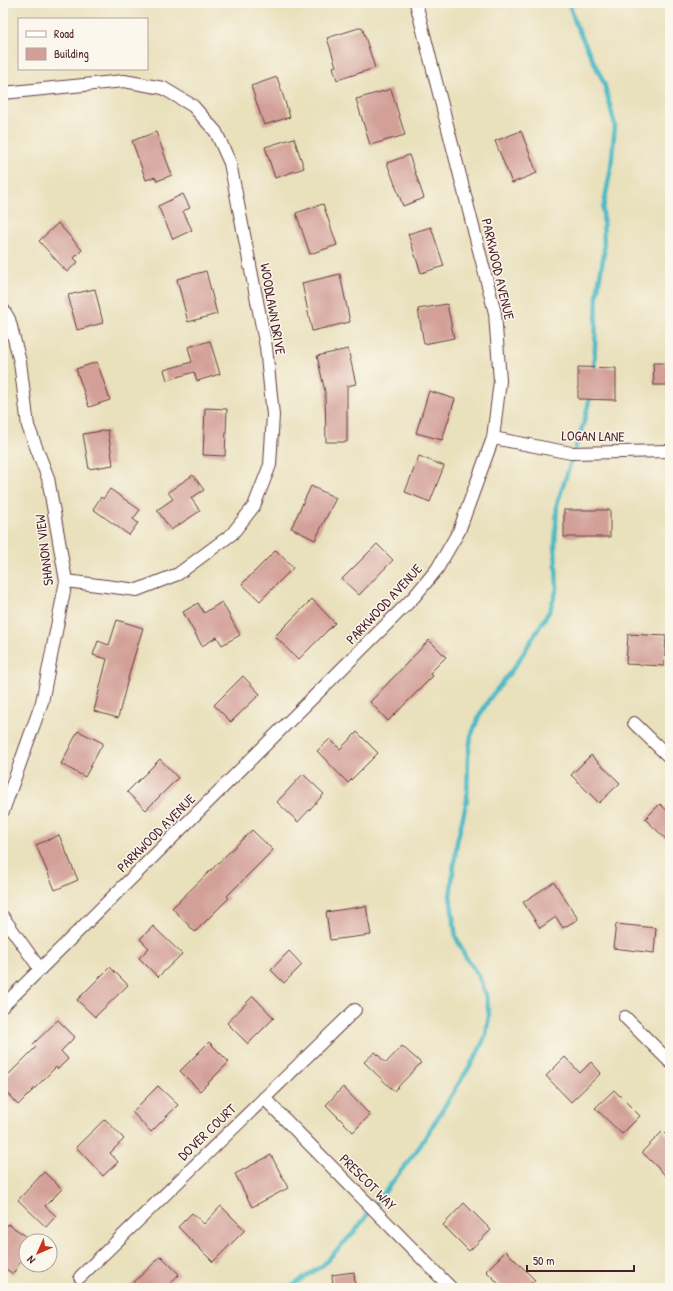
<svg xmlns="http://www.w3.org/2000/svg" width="673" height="1291" viewBox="0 0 673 1291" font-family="'Patrick Hand',sans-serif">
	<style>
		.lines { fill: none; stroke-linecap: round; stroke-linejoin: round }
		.stream { stroke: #4cbac4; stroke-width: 4.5 }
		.building { fill: #d3a098 }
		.minor-casing { stroke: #623c41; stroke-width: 14 }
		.minor { stroke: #fff; stroke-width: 12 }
		.labels { text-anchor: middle; stroke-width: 3; stroke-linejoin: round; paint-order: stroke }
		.street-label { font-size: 14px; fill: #4a1f2b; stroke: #fbf7ec }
	</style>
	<rect width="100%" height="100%" fill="#fbf7ec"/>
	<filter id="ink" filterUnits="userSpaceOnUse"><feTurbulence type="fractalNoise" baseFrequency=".025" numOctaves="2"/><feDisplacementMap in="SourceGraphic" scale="8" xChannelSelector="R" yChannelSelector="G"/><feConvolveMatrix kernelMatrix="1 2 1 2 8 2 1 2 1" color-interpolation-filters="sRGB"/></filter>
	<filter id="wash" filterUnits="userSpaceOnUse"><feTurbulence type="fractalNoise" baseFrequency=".012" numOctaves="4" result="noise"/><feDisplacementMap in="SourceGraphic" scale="16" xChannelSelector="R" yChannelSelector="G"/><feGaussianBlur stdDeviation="0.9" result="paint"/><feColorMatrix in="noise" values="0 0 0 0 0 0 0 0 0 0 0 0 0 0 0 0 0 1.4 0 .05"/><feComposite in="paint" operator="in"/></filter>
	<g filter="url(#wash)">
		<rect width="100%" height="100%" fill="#e9e0bc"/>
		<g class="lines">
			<g class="stream">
				<polyline points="569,3 576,25 604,83 615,125 611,168 603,209 604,253 597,294 594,372"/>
				<polyline points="289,1288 323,1265 355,1231 420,1146 476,1056 486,1035 489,1015 486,994 478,975 465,956 456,937 450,896 457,842 467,800 468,757 471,736 479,716 490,698 516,665 550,610 557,589 555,546 557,504 584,422 591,393"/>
			</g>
		</g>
		<g id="blocks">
			<g class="building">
				<polygon points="362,27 375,68 337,80 333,67 336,66 327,38"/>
				<polygon points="277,77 290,117 264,125 251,86"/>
				<polygon points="391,89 405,135 370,145 356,99"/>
				<polygon points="521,131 537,173 512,183 495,141"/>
				<polygon points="156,132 172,175 157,181 155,177 146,180 132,141"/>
				<polygon points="294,138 304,168 275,178 265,147"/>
				<polygon points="409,155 424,198 403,206 387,163"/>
				<polygon points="183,194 190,208 183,211 192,230 173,239 158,206"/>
				<polygon points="323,204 337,245 310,254 296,213"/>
				<polygon points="58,223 82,250 74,258 78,262 67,272 39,241"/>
				<polygon points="431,227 444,266 421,273 408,234"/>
				<polygon points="206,271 217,314 188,322 177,279"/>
				<polygon points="340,274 350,322 312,331 302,283"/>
				<polygon points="95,289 103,323 77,330 68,295"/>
				<polygon points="447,304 454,338 424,344 418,309"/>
				<polygon points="210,341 220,374 197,381 194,372 167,380 164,370 192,362 188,347"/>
				<polygon points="348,349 356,384 347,386 347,442 326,442 325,392 317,356"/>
				<polygon points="97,362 110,400 89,407 76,369"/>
				<polygon points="653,363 670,363 670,385 654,385"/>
				<polygon points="578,367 616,368 616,400 578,399"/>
				<polygon points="429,391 455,399 442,440 416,433"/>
				<polygon points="205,408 227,409 225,456 203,455"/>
				<polygon points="108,430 113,465 89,469 83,434"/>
				<polygon points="419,456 444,466 430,502 405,492"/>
				<polygon points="193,475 204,490 191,498 200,511 171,530 157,510 173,499 168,492"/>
				<polygon points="311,486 336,498 315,540 291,528"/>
				<polygon points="110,489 140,510 133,519 138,523 129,535 93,509 101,497 103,499"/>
				<rect x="564" y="510" width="46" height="27"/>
				<polygon points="377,544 393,560 359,595 342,579"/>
				<polygon points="276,550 293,568 260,601 242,584"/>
				<polygon points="312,599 335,623 298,660 275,636"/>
				<polygon points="222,602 240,635 222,645 217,637 202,646 183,612 198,603 204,613"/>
				<polygon points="117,620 143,628 131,667 118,718 94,711 107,659 93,655 98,641 109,645"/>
				<polygon points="628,634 666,636 664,666 626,664"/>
				<polygon points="429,640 446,657 430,673 433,676 388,721 370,702"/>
				<polygon points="243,676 260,694 231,722 214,705"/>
				<polygon points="78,731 103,743 85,777 61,764"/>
				<polygon points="357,732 378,753 348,783 317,751 330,739 340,749"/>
				<polygon points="591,755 620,783 599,803 571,775"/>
				<polygon points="160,759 178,778 146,810 127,792"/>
				<polygon points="303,774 324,794 298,822 277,802"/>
				<polygon points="660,804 670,813 670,843 645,819"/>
				<polygon points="252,830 273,850 227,896 229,898 195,932 172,908"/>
				<polygon points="59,835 78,880 55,890 36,845"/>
				<polygon points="554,882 578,919 563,928 556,917 540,928 523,902"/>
				<polygon points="366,906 371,935 330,940 326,912"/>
				<polygon points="616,924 656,928 654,953 613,948"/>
				<polygon points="153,926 182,954 158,977 139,958 149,948 140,939"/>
				<polygon points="289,951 302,965 284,983 271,970"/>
				<polygon points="110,967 128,985 95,1017 77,1000"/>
				<polygon points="253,996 274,1018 248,1044 227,1023"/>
				<polygon points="58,1020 75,1037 61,1051 68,1059 58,1069 56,1067 18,1105 3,1089 3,1080 36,1047 33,1044"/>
				<polygon points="209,1042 229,1062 200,1091 180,1071"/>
				<polygon points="402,1046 421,1063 394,1091 364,1062 375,1052 386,1063"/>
				<polygon points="565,1057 580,1073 591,1062 601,1073 571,1102 546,1076"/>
				<polygon points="158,1086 178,1105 151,1132 132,1112"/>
				<polygon points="343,1087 370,1115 353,1132 326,1105"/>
				<polygon points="614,1090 640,1116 622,1134 595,1108"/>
				<polygon points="105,1119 124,1139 110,1153 118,1162 103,1176 76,1147"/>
				<polygon points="663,1131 670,1138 670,1180 642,1152"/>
				<polygon points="271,1155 288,1188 252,1207 235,1174"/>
				<polygon points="44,1172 62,1189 45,1206 56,1216 46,1227 18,1200"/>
				<polygon points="464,1203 491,1230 469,1251 443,1225"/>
				<polygon points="221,1206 245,1230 213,1262 178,1227 192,1213 204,1224"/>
				<polygon points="8,1224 26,1236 26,1253 13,1274 3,1267 3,1231"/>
				<polygon points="506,1251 535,1280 526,1288 503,1288 486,1271"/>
				<polygon points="161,1256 179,1274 166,1288 128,1288"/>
				<polygon points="354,1272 355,1288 333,1288 332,1275"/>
			</g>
		</g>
	</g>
	<g filter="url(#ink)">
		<use href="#blocks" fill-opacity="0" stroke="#623c41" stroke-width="1"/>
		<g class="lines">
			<defs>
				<g id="minor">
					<polyline points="3,93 124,81 163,88 193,106 216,132 230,163 266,347 273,415 270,465 254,506 232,534 178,574 137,590 66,581"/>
					<polyline points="3,309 9,319 20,362 28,426 48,478 66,581 42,702 3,811"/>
					<polyline points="493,438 571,453 670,451"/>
					<polyline points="634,723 670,758"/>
					<polyline points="3,917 40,969"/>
					<polyline points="3,1006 414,597 437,569 459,531 493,438 500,381 495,313 416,3"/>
					<polyline points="625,1017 670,1062"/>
					<polyline points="264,1098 451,1288"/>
					<polyline points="80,1277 355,1010"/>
				</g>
			</defs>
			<use href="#minor" class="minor-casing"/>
			<use href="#minor" class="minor"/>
		</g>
	</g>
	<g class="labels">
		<g class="street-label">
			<text transform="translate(498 269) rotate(77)" y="5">PARKWOOD AVENUE</text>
			<text transform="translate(273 309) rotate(80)" y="5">WOODLAWN DRIVE</text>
			<text transform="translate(593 436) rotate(1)" y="5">LOGAN LANE</text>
			<text transform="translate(44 550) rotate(-97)" y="5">SHANON VIEW</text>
			<text transform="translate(384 604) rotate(-47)" y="5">PARKWOOD AVENUE</text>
			<text transform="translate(156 833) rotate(-45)" y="5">PARKWOOD AVENUE</text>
			<text transform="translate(207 1132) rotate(-44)" y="5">DOVER COURT</text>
			<text transform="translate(368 1182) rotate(45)" y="5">PRESCOT WAY</text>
		</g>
	</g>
	<rect width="673" height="1291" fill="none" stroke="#fbf7ec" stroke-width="16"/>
	<rect x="18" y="18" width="130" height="52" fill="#fbf7ec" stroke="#b4a19f"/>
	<rect x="26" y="31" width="20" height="6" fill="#ffffff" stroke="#b4a19f"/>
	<text x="54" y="38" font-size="12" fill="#4a1f2b">Road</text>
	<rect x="26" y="48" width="20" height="12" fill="#d3a098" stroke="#b4a19f"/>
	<text x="54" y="58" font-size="12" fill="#4a1f2b">Building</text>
	<g transform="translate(38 1253) rotate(225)"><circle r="19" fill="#fbf7ec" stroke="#b4a19f"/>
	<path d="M0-3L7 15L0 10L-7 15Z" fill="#c8321e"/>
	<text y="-6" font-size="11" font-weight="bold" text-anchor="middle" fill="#4a1f2b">N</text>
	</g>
	<path d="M527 1265v6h107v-6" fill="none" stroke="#4a1f2b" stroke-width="2"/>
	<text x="533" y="1265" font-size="12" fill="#4a1f2b" stroke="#fbf7ec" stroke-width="3" paint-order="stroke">50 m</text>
</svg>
